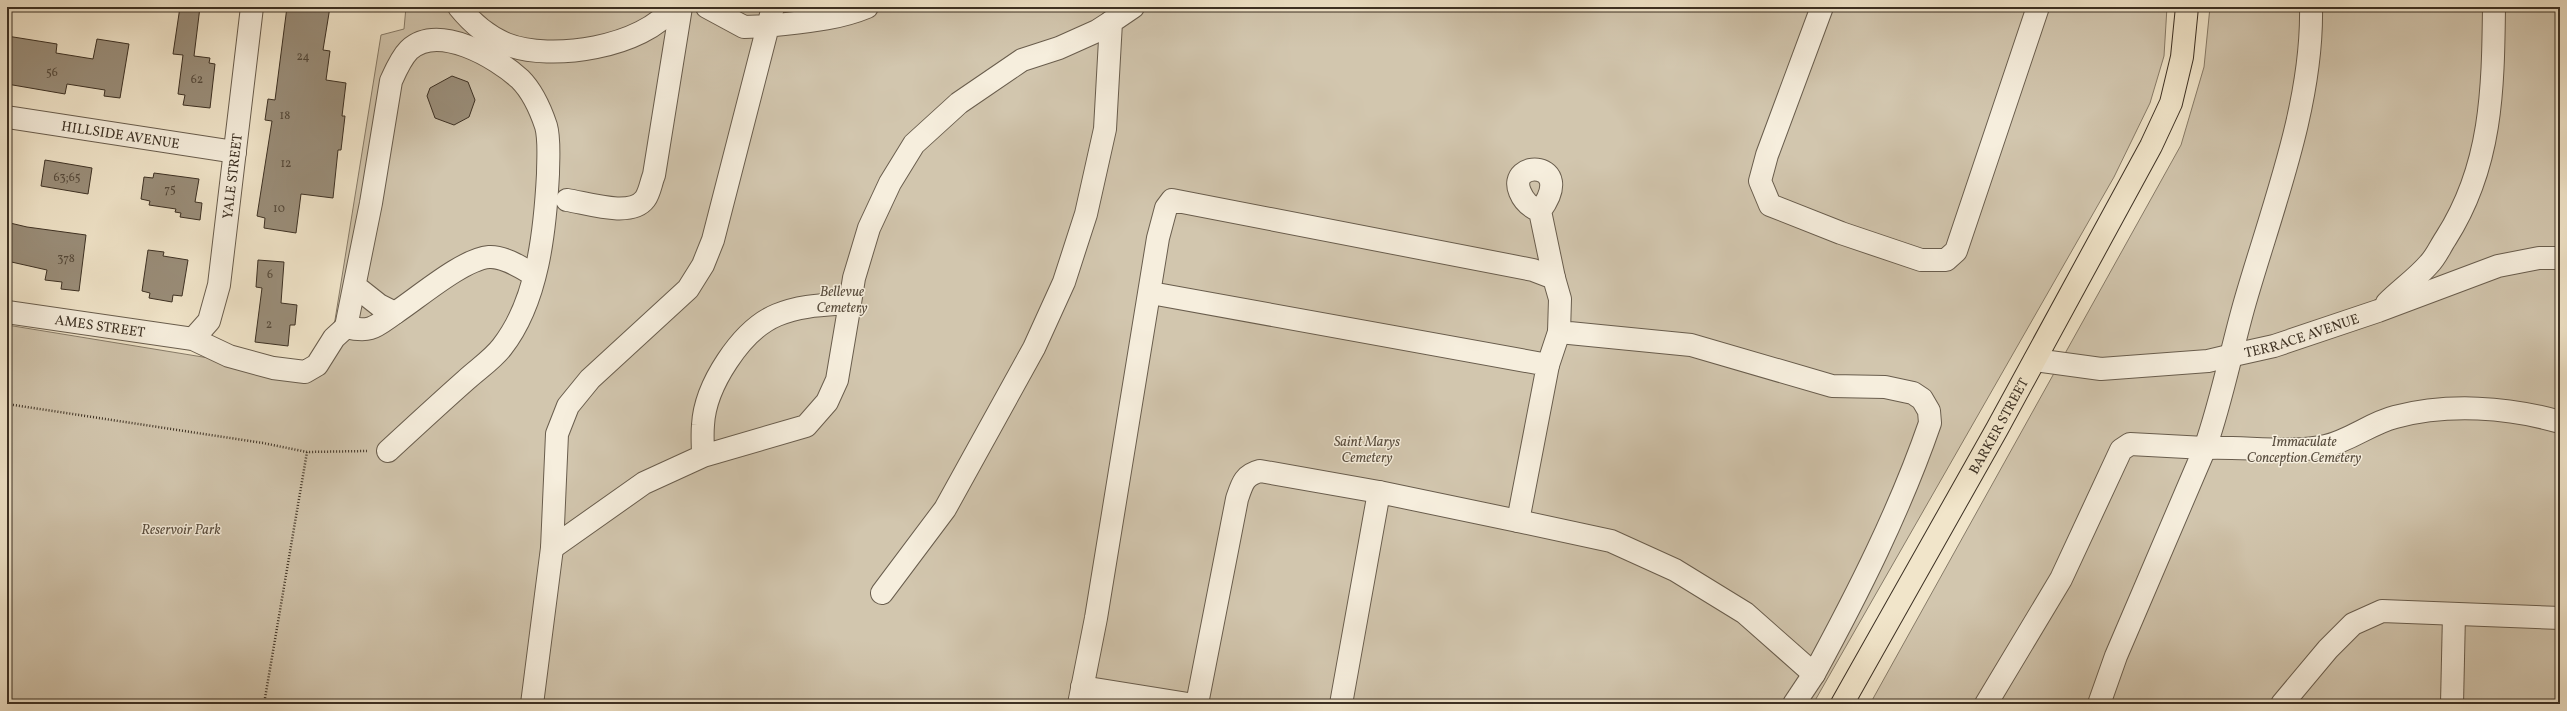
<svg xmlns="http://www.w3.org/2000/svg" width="2567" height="711" viewBox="0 0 2567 711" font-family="Vollkorn,serif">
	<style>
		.green { fill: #d2c6ae; stroke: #877b68 }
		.building { fill: #9a8e7a; stroke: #3c3023 }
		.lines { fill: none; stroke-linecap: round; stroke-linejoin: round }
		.minor-casing { stroke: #695d4d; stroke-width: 24 }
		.major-casing { stroke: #3c3023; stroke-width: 24 }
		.path { stroke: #3c3023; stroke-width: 2.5; stroke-dasharray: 1 2; stroke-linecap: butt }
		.minor { stroke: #f6eedd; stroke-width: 22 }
		.major { stroke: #f1e5ca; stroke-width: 22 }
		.labels { text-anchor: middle; stroke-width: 3; stroke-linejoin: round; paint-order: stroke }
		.number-label { font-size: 12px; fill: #544839 }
		.street-label { font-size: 14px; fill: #3c3023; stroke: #f6eedd }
		.park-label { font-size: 14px; font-style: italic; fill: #5a4e3f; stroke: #f6eedd }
	</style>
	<rect width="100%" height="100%" fill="#f1e5ca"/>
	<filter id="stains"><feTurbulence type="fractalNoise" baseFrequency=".005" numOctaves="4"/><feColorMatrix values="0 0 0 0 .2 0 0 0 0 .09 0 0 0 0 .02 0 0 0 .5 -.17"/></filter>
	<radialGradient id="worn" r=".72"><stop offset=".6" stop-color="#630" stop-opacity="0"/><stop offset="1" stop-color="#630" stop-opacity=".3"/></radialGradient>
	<g class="green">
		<polygon points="406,7 2167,7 2164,56 2150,103 2114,177 1813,704 7,704 7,325 221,360 274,358 303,363 328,340 335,320 381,35 404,29"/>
		<polygon points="2210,7 2560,7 2560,704 1870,704 2181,145 2204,67"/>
	</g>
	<g class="building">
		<polygon points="180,7 200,7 194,56 210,58 209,63 215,64 210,108 183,105 185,95 178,94 183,55 173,54"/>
		<polygon points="287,7 330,7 323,50 330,51 326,80 346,83 342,116 345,116 341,150 338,150 333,198 301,194 296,233 264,228 265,218 257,216 272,121 265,120 268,99 275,100"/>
		<polygon points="7,36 57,44 56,53 93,59 97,39 129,44 120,98 104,96 105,90 67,84 65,94 7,84"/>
		<polygon points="452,76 468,82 475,100 469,117 454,125 435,118 427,96 430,88"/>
		<polygon points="45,160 92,168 88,194 41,186"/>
		<polygon points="154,173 199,179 195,202 202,203 200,220 180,217 181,213 175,212 176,209 149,205 150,201 141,199 144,177 153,178"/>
		<polygon points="10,223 27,227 86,235 79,291 61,289 62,282 45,280 47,270 7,261 7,237"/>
		<polygon points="148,250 164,252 163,256 188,260 182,296 173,295 172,302 149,298 150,293 142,291"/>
		<polygon points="258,260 284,262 281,303 297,305 295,325 290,325 288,346 255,342 262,288 256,287"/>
	</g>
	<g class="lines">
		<defs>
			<g id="minor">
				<path d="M459 7C472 23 487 36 506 44 551 62 644 47 673 7"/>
				<polyline points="707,7 744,27 768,26 773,7"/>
				<polyline points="1822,7 1767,155 1760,181 1770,205 1841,233 1921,260 1946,260 1956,251 2038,7"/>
				<path d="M2311 7C2313 105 2272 208 2245 302 2231 351 2222 400 2205 448 2241 446 2293 454 2326 446 2351 440 2371 423 2395 417 2448 403 2508 407 2560 422"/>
				<path id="s1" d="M7 117 235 152"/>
				<path d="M567 200C587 203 631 218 645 199 650 192 651 182 654 175L681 7"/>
				<path d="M1540 211C1530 207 1524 202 1520 192 1506 159 1578 160 1540 211L1554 278"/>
				<path d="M355 286 379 305 395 313C375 327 371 333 346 327L371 203 391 81C395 72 401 58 409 50 438 23 496 57 520 79 532 91 541 111 546 126 550 140 548 160 548 174 545 231 538 301 502 347 493 359 478 369 466 380 440 403 414 427 388 451"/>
				<polyline points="850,303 854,278 869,228 890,183 914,144 959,103 1022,60 1059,48 1097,31 1111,22"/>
				<path d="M2387 303C2400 290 2417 278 2429 264 2436 257 2440 247 2446 238 2492 166 2493 90 2494 7"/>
				<path id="s2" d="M7 312 193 339 229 356 273 368 305 372 317 365 334 338 346 327"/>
				<path d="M395 313C418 298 463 259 489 257 504 256 522 268 534 275"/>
				<path id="s3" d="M193 339 209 321 219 285 252 7"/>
				<path id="s4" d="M2035 360 2101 369 2208 361 2229 356 2274 346 2378 311 2498 266 2539 258H2560"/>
				<polyline points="1548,365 1559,332"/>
				<path d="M552 548 644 483 703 456C703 446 702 435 703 425 705 386 741 330 777 315 801 305 825 305 850 303L837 380 827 402 806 426 703 456"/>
				<polyline points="882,593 945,509 1034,348 1064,282 1086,214 1105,129 1111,22 1133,7"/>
				<polyline points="1082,687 1188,704"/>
				<path d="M532 704 552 548 557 434 568 406 590 379 688 289 703 265 713 240 768 26C801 22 836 20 867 7"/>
				<path d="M1079 704 1096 618 1158 238 1166 208 1172 200 1533 270 1554 278 1560 299 1559 332 1691 345 1832 386 1885 387 1913 393 1922 399 1929 411 1930 423C1900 510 1858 593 1814 674L1745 613 1675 570 1611 541 1518 521 1548 365 1151 293"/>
				<path d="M1197 704 1237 499C1242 484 1244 475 1260 471L1379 492"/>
				<polyline points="1341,704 1379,492 1518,521"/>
				<polyline points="1794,704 1814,674"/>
				<polyline points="1986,704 2061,579 2121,450 2130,444 2205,448 2116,656 2099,704"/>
				<polyline points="2282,704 2328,649 2353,624 2382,611 2560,618"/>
				<polyline points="2452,704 2454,614"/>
			</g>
			<g id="major">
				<path id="s5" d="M1842 704 1997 429 2151 146 2171 103 2182 57 2187 7"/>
			</g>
		</defs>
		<use href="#minor" class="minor-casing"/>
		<use href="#major" class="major-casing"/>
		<g class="path">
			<polyline points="7,404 263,443 307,452 367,451"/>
			<polyline points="264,704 307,452"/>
		</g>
		<use href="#minor" class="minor"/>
		<use href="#major" class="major"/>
	</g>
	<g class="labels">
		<g class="number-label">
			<text x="303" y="60">24</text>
			<text x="52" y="76">56</text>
			<text x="197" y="83">62</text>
			<text x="285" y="119">18</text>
			<text x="286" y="167">12</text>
			<text x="67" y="181">63;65</text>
			<text x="170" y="193">75</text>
			<text x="279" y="212">10</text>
			<text x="66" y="262">378</text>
			<text x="270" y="278">6</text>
			<text x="269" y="328">2</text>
		</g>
		<g class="street-label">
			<text dy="5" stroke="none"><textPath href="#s1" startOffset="115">HILLSIDE AVENUE</textPath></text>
			<text dy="5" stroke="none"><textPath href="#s3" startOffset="171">YALE STREET</textPath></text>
			<text dy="5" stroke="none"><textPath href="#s2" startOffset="94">AMES STREET</textPath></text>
			<text dy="5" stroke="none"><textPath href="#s4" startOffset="271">TERRACE AVENUE</textPath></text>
			<text dy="5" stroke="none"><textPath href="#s5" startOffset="319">BARKER STREET</textPath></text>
		</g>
		<g class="park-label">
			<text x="842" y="296">Bellevue<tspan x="842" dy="16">Cemetery</tspan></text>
			<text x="1367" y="446">Saint Marys<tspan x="1367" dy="16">Cemetery</tspan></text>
			<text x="2304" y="446">Immaculate<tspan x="2304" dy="16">Conception Cemetery</tspan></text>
			<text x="181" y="534">Reservoir Park</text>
		</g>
	</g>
	<rect width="2567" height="711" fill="none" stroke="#f1e5ca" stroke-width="24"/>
	<rect x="8" y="8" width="2551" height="695" fill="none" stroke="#3c3023" stroke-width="2"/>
	<rect x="12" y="12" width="2543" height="687" fill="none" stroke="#3c3023"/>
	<rect width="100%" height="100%" filter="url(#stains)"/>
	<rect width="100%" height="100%" fill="url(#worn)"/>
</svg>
